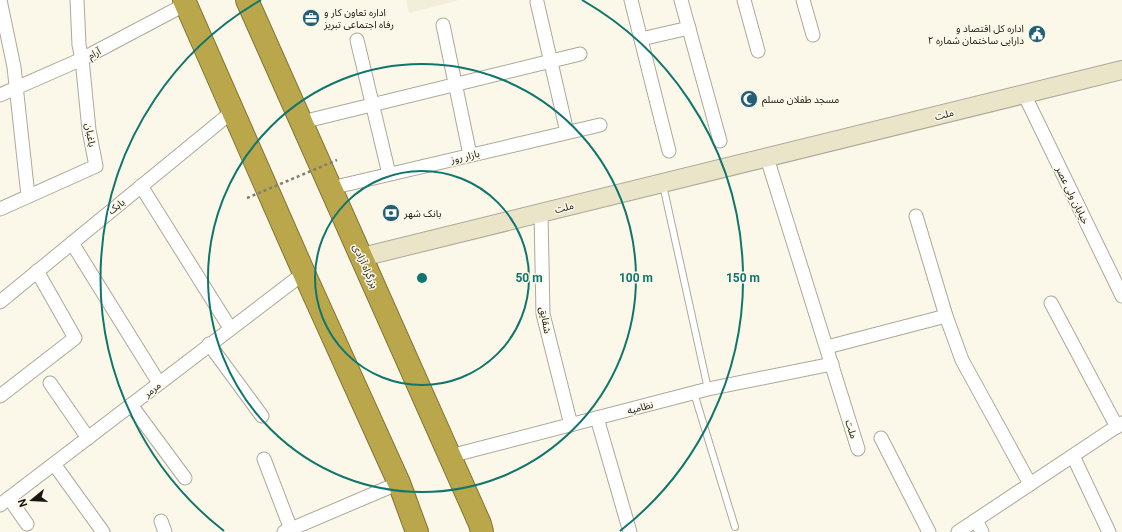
<svg xmlns="http://www.w3.org/2000/svg" width="1122" height="532" viewBox="0 0 1122 532" font-family="Roboto,'Noto Sans Arabic',sans-serif">
	<style>
		.built { fill: #f2eed7 }
		.lines { fill: none; stroke-linecap: round; stroke-linejoin: round }
		.lane-casing { stroke: #aca99b; stroke-width: 8 }
		.street-casing { stroke: #aca99b; stroke-width: 15 }
		.secondary-casing { stroke: #aca99b; stroke-width: 20 }
		.highway-casing { stroke: #817436; stroke-width: 24 }
		.lane { stroke: #fff; stroke-width: 6 }
		.street { stroke: #fff; stroke-width: 13 }
		.secondary { stroke: #eae5c9; stroke-width: 18 }
		.highway { stroke: #baa74b; stroke-width: 22 }
		.path-bridge { stroke: #807e74; stroke-width: 2.5; stroke-dasharray: 3 3; stroke-linecap: butt }
		.ring { fill: none; stroke: #0f766e; stroke-width: 2 }
		.labels { text-anchor: middle; stroke-width: 3; stroke-linejoin: round; paint-order: stroke }
		.poi-label { font-size: 10px; fill: #171610; stroke: #fcf8e9; text-anchor: start }
		.street-label { font-size: 10px; fill: #171610; stroke: #fcf8e9 }
		.centre { fill: #0f766e; stroke: #fcf8e9; stroke-width: 2 }
		.ring-label { font-size: 12px; text-anchor: middle; font-weight: bold; fill: #0f766e; stroke: #fcf8e9; stroke-width: 3; stroke-linejoin: round; paint-order: stroke }
	</style>
	<rect width="100%" height="100%" fill="#fcf8e9"/>
	<polygon class="built" points="406,0 459,0 409,13"/>
	<g class="lines">
		<defs>
			<g id="lane">
				<polyline points="663,185 708,389"/>
				<polyline points="694,393 735,527"/>
			</g>
			<g id="street">
				<polyline points="0,0 14,67 28,196"/>
				<polyline points="631,0 669,151"/>
				<polyline points="681,0 720,141"/>
				<polyline points="744,0 758,51"/>
				<polyline points="803,0 813,35"/>
				<polyline points="537,2 567,132"/>
				<polyline points="443,25 470,155"/>
				<polyline points="641,39 689,28"/>
				<polyline points="357,40 389,174"/>
				<polyline points="1024,94 1122,296"/>
				<polyline points="0,95 82,59 186,4"/>
				<polyline points="302,122 580,54"/>
				<polyline points="767,158 858,449"/>
				<polyline points="141,186 230,328"/>
				<polyline points="331,188 600,125"/>
				<polyline points="0,209 96,166 89,130 82,59 79,45 77,0"/>
				<polyline points="541,213 543,314 571,425"/>
				<polyline points="916,216 946,316 962,360 1030,484"/>
				<polyline points="72,243 159,383"/>
				<polyline points="0,302 233,111"/>
				<polyline points="1051,303 1117,427"/>
				<polyline points="209,344 262,416"/>
				<polyline points="827,347 946,316"/>
				<polyline points="50,383 88,438"/>
				<polyline points="0,396 75,338 37,271"/>
				<polyline points="131,405 185,478"/>
				<polyline points="597,418 630,532"/>
				<polyline points="881,438 929,532"/>
				<polyline points="450,456 708,389 832,364"/>
				<polyline points="1073,456 1109,532"/>
				<polyline points="264,459 292,532"/>
				<polyline points="54,464 103,532"/>
				<polyline points="9,498 27,524"/>
				<polyline points="0,505 304,273"/>
				<polyline points="976,520 982,532"/>
				<polyline points="161,521 165,532"/>
				<polyline points="284,532 399,483"/>
				<polyline points="958,532 1122,423"/>
			</g>
			<polyline id="secondary" points="362,257 1122,70"/>
			<g id="highway">
				<polyline points="184,0 304,273 399,483 417,532"/>
				<polyline points="247,0 480,524 482,532"/>
			</g>
		</defs>
		<use href="#lane" class="lane-casing"/>
		<use href="#street" class="street-casing"/>
		<use href="#secondary" class="secondary-casing"/>
		<use href="#highway" class="highway-casing"/>
		<use href="#lane" class="lane"/>
		<use href="#street" class="street"/>
		<use href="#secondary" class="secondary"/>
		<use href="#highway" class="highway"/>
		<polyline class="path-bridge" points="247,198 337,160"/>
	</g>
	<g class="ring">
		<circle cx="422" cy="278" r="107"/>
		<circle cx="422" cy="278" r="214"/>
		<path d="M224 531A321 321 0 0 1 261 0M582 0A321 321 0 0 1 620 531"/>
	</g>
	<defs>
		<symbol id="office-disc" viewBox="-11 -11 22 22"><circle r="9.5" fill="#235f77" stroke="#fcf8e9"/><path d="M-6-3h4V-5.5h4V-3h4V5H-6ZM-1-4.5V-3h2v-1.5ZM-6 0V1H6V0Z" fill="#fff"/></symbol>
		<symbol id="civic-disc" viewBox="-11 -11 22 22"><circle r="9.5" fill="#235f77" stroke="#fcf8e9"/><path d="M-.6-6.5H3V-4.5H.6V-3L4-1V1h2V6H-6V1h2V-1L-.6-3ZM-1.2 2.5V6h2.4V2.5Z" fill="#fff"/></symbol>
		<symbol id="mosque-disc" viewBox="-11 -11 22 22"><circle r="9.5" fill="#235f77" stroke="#fcf8e9"/><path d="M3.5-4.9A6 6 0 1 0 3.5 4.9A5 5 0 1 1 3.5-4.9Z" fill="#fff"/></symbol>
		<symbol id="bank-disc" viewBox="-11 -11 22 22"><circle r="9.5" fill="#235f77" stroke="#fcf8e9"/><path d="M-6-4H6V4H-6ZM0-2.3a2.3 2.3 0 1 0 0 4.6a2.3 2.3 0 1 0 0-4.6Z" fill="#fff"/></symbol>
	</defs>
	<g fill-rule="evenodd">
		<use href="#office-disc" x="301" y="8" width="20" height="20"/>
		<use href="#civic-disc" x="1027" y="24" width="20" height="20"/>
		<use href="#mosque-disc" x="739" y="89" width="20" height="20"/>
		<use href="#bank-disc" x="381" y="203" width="20" height="20"/>
	</g>
	<g class="labels">
		<g class="poi-label">
			<text x="324" y="16">اداره تعاون کار و<tspan x="324" dy="12">رفاه اجتماعی تبریز</tspan></text>
			<text x="1024" y="32" text-anchor="end">اداره کل اقتصاد و<tspan x="1024" dy="12">دارایی ساختمان شماره ۲</tspan></text>
			<text x="762" y="103">مسجد طفلان مسلم</text>
			<text x="404" y="217">بانک شهر</text>
		</g>
		<g class="street-label">
			<text transform="translate(94 53) rotate(-28)" y="4">آرام</text>
			<text transform="translate(944 114) rotate(-14)" y="4">ملت</text>
			<text transform="translate(91 135) rotate(81)" y="4">باغبان</text>
			<text transform="translate(465 156) rotate(-13)" y="4">بازار روز</text>
			<text transform="translate(1073 195) rotate(64)" y="4">خیابان ولی عصر</text>
			<text transform="translate(116 206) rotate(-39)" y="4">بابک</text>
			<text transform="translate(564 207) rotate(-14)" y="4">ملت</text>
			<text transform="translate(366 266) rotate(66)" y="4">بزرگراه آزادی</text>
			<text transform="translate(546 320) rotate(80)" y="4">شقایق</text>
			<text transform="translate(152 389) rotate(-38)" y="4">مرمر</text>
			<text transform="translate(640 407) rotate(-15)" y="4">نظامیه</text>
			<text transform="translate(852 429) rotate(73)" y="4">ملت</text>
		</g>
	</g>
	<circle cx="422" cy="278" r="6" class="centre"/>
	<g class="ring-label">
		<text x="529" y="282">50 m</text>
		<text x="636" y="282">100 m</text>
		<text x="743" y="282">150 m</text>
	</g>
	<g transform="translate(32 500) rotate(252)" stroke="#fcf8e9" stroke-width="3" paint-order="stroke">
	<path d="M0-3L7 15L0 10L-7 15Z" fill="#171610"/>
	<text y="-6" font-size="11" font-weight="bold" text-anchor="middle" fill="#171610">N</text>
	</g>
</svg>
